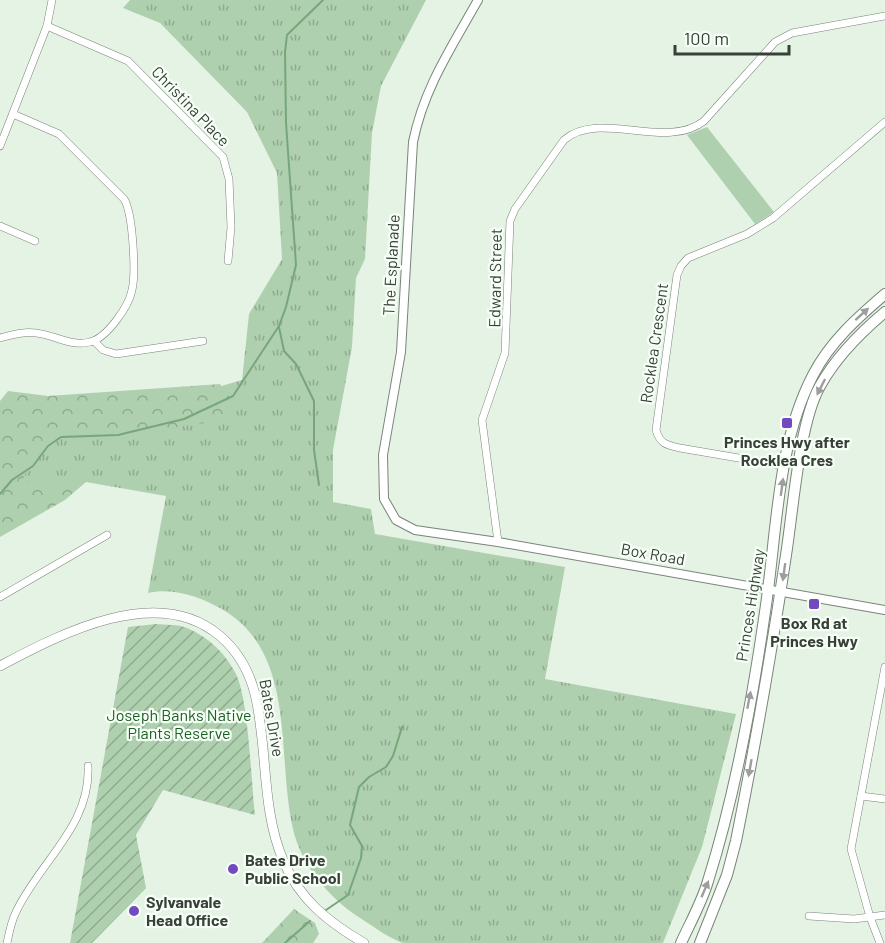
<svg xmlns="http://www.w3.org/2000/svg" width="885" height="943" viewBox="0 0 885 943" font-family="Barlow,sans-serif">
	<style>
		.grass { fill: url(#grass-tufts) }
		.forest { fill: url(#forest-crowns) }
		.park { fill: #afd0af }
		.garden { fill: url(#garden-furrows) }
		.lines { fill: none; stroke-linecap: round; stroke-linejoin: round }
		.stream { stroke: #78a67a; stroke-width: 2 }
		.minor-casing { stroke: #788478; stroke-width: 8 }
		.tertiary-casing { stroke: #788478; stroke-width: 10 }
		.secondary-casing { stroke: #788478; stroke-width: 10 }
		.trunk-casing { stroke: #788478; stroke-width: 12 }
		.minor { stroke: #fff; stroke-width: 7 }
		.tertiary { stroke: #fff; stroke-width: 8 }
		.secondary { stroke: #fff; stroke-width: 9 }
		.trunk { stroke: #fff; stroke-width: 10 }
		.oneway { fill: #9c9f9c }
		.poi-dot { fill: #7349c1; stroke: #f6fff6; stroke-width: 2 }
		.labels { text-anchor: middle; stroke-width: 4.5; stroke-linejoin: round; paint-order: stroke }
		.street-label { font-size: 16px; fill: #393f39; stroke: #f6fff6 }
		.poi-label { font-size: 16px; font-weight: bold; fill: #393f39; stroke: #f6fff6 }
		.park-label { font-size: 16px; fill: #1c5f25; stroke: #f6fff6 }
	</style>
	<defs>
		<pattern id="grass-tufts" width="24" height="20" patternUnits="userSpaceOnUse" patternTransform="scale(1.5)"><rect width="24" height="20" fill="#afd0af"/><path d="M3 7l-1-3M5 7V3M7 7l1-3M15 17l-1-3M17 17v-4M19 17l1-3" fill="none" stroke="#8faa8f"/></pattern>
		<pattern id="forest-crowns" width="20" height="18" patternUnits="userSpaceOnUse" patternTransform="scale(1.5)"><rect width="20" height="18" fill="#afd0af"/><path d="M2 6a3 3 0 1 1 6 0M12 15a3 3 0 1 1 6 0" fill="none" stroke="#8faa8f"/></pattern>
		<pattern id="garden-furrows" width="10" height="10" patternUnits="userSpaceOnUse" patternTransform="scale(1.5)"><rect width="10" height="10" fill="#afd0af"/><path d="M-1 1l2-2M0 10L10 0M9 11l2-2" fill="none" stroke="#8faa8f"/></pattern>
	</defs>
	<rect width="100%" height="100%" fill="#e5f3e5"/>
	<path class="grass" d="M130 0H426L381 86 372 133 365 259 356 278 352 347 333 450V502L371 509 375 534 565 567 545 679 736 714 702 847 663 943C599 943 535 943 472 943 453 943 420 943 403 943 388 938 373 926 360 918 329 898 301 865 293 829 275 751 300 643 210 603 191 594 169 588 148 593L166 496 86 482 0 492V411L108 419 242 380 249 314 282 259 277 173 247 112 160 23 123 8Z"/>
	<g class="forest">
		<polygon points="220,384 237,418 114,437 46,433 22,481 86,482 65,500 0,537 0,401 8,391 48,396"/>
		<polygon points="294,909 315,923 319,934 313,943 262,943"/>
	</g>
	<polygon class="park" points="707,127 774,212 755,224 687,135"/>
	<path class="garden" d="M156 624C165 625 178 624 187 628 209 637 226 654 236 674 249 701 251 782 255 815L163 790 136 835 146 888 92 943H70L128 627Z"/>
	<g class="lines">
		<g class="stream">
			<polyline points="279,327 284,351 296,364 314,401 314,450 319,485"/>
			<polyline points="0,494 12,480 33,466 48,446 61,437 118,435 184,419 233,396 279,326 286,307 296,265 286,123 285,52 287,35 323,0"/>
			<polyline points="326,910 348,895 361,858 362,846 350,825 359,787 369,777 386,767 393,756 402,727"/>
			<polyline points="285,943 310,921"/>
		</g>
		<defs>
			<g id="minor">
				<polyline points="47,26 128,61 223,157 229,179 231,227 228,261"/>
				<polyline points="0,146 47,26 52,0"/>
				<polyline points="0,226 35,241"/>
				<path d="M0 338C12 335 24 331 36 333 55 335 71 347 90 342 107 338 129 306 132 290 136 273 133 213 124 199L59 134 13 114"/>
				<polyline points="94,341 103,350 116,354 203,341"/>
				<path d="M785 466 680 448C667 445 660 444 656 430L677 275 681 266 688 258 747 234 773 218 885 122"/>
				<path d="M498 542 482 420 505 353 510 221 515 209 564 140C599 109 666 151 704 121L775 42 792 33 885 16"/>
				<polyline points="0,597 107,535"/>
				<polyline points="861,796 885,799"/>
				<polyline points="809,916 854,919 885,915"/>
				<path d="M7 943C9 933 11 922 16 912 40 861 91 826 88 766"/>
				<polyline points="880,943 870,917 851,849 885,667"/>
			</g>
			<path id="tertiary" d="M478 0C451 48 424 88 413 142L401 352 383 455 384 499 396 520 415 530 498 542 885 610"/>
			<path id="secondary" d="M0 666C62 633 158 583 220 636 239 652 249 671 255 694 268 748 261 808 283 860 299 899 328 922 364 943"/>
			<g id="trunk">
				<path d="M681 943C690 923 702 902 708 881 736 792 753 697 766 605 777 530 777 444 813 375 830 342 857 318 885 294"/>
				<path d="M700 943 727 875 736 841C755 746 772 650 786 555 793 511 799 423 820 386 836 357 860 333 885 312"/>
			</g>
		</defs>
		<use href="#minor" class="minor-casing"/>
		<use href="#tertiary" class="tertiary-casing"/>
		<use href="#secondary" class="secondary-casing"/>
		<use href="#trunk" class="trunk-casing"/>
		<use href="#minor" class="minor"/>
		<use href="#tertiary" class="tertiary"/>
		<use href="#secondary" class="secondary"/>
		<use href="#trunk" class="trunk"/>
	</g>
	<defs><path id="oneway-solid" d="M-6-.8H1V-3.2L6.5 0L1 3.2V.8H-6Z" transform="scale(1.5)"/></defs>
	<g class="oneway">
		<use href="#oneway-solid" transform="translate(862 314) rotate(-42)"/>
		<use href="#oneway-solid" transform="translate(821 387) rotate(117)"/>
		<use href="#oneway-solid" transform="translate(782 487) rotate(-82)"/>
		<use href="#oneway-solid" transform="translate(784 572) rotate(98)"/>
		<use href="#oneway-solid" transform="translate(749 700) rotate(-79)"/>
		<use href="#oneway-solid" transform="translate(750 768) rotate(100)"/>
		<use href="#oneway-solid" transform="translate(705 889) rotate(-67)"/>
	</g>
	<g class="poi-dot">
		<rect x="781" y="417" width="12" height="12" rx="3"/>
		<rect x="808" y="598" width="12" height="12" rx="3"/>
		<circle cx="233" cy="869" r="6"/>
		<circle cx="134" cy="911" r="6"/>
	</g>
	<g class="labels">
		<g class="street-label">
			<text transform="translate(191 106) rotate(46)" y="6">Christina Place</text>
			<text transform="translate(391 265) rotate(-87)" y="6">The Esplanade</text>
			<text transform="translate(495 278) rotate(-89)" y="6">Edward Street</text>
			<text transform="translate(654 343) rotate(-82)" y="6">Rocklea Crescent</text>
			<text transform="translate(653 554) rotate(10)" y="6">Box Road</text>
			<text transform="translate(750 605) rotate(-81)" y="6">Princes Highway</text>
			<text transform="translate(272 718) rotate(80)" y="6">Bates Drive</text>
		</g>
		<g class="poi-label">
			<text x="787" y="448">Princes Hwy after<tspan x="787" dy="18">Rocklea Cres</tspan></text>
			<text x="814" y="629">Box Rd at<tspan x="814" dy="18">Princes Hwy</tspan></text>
			<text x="245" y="866" text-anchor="start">Bates Drive<tspan x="245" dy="18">Public School</tspan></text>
			<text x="146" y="908" text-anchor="start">Sylvanvale<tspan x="146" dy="18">Head Office</tspan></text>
		</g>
		<g class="park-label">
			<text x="179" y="721">Joseph Banks Native<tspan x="179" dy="18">Plants Reserve</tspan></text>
		</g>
	</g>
	<path d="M675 45v9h114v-9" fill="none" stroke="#393f39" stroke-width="3"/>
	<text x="684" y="45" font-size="18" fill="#393f39" stroke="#f6fff6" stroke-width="4.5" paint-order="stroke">100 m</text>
</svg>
